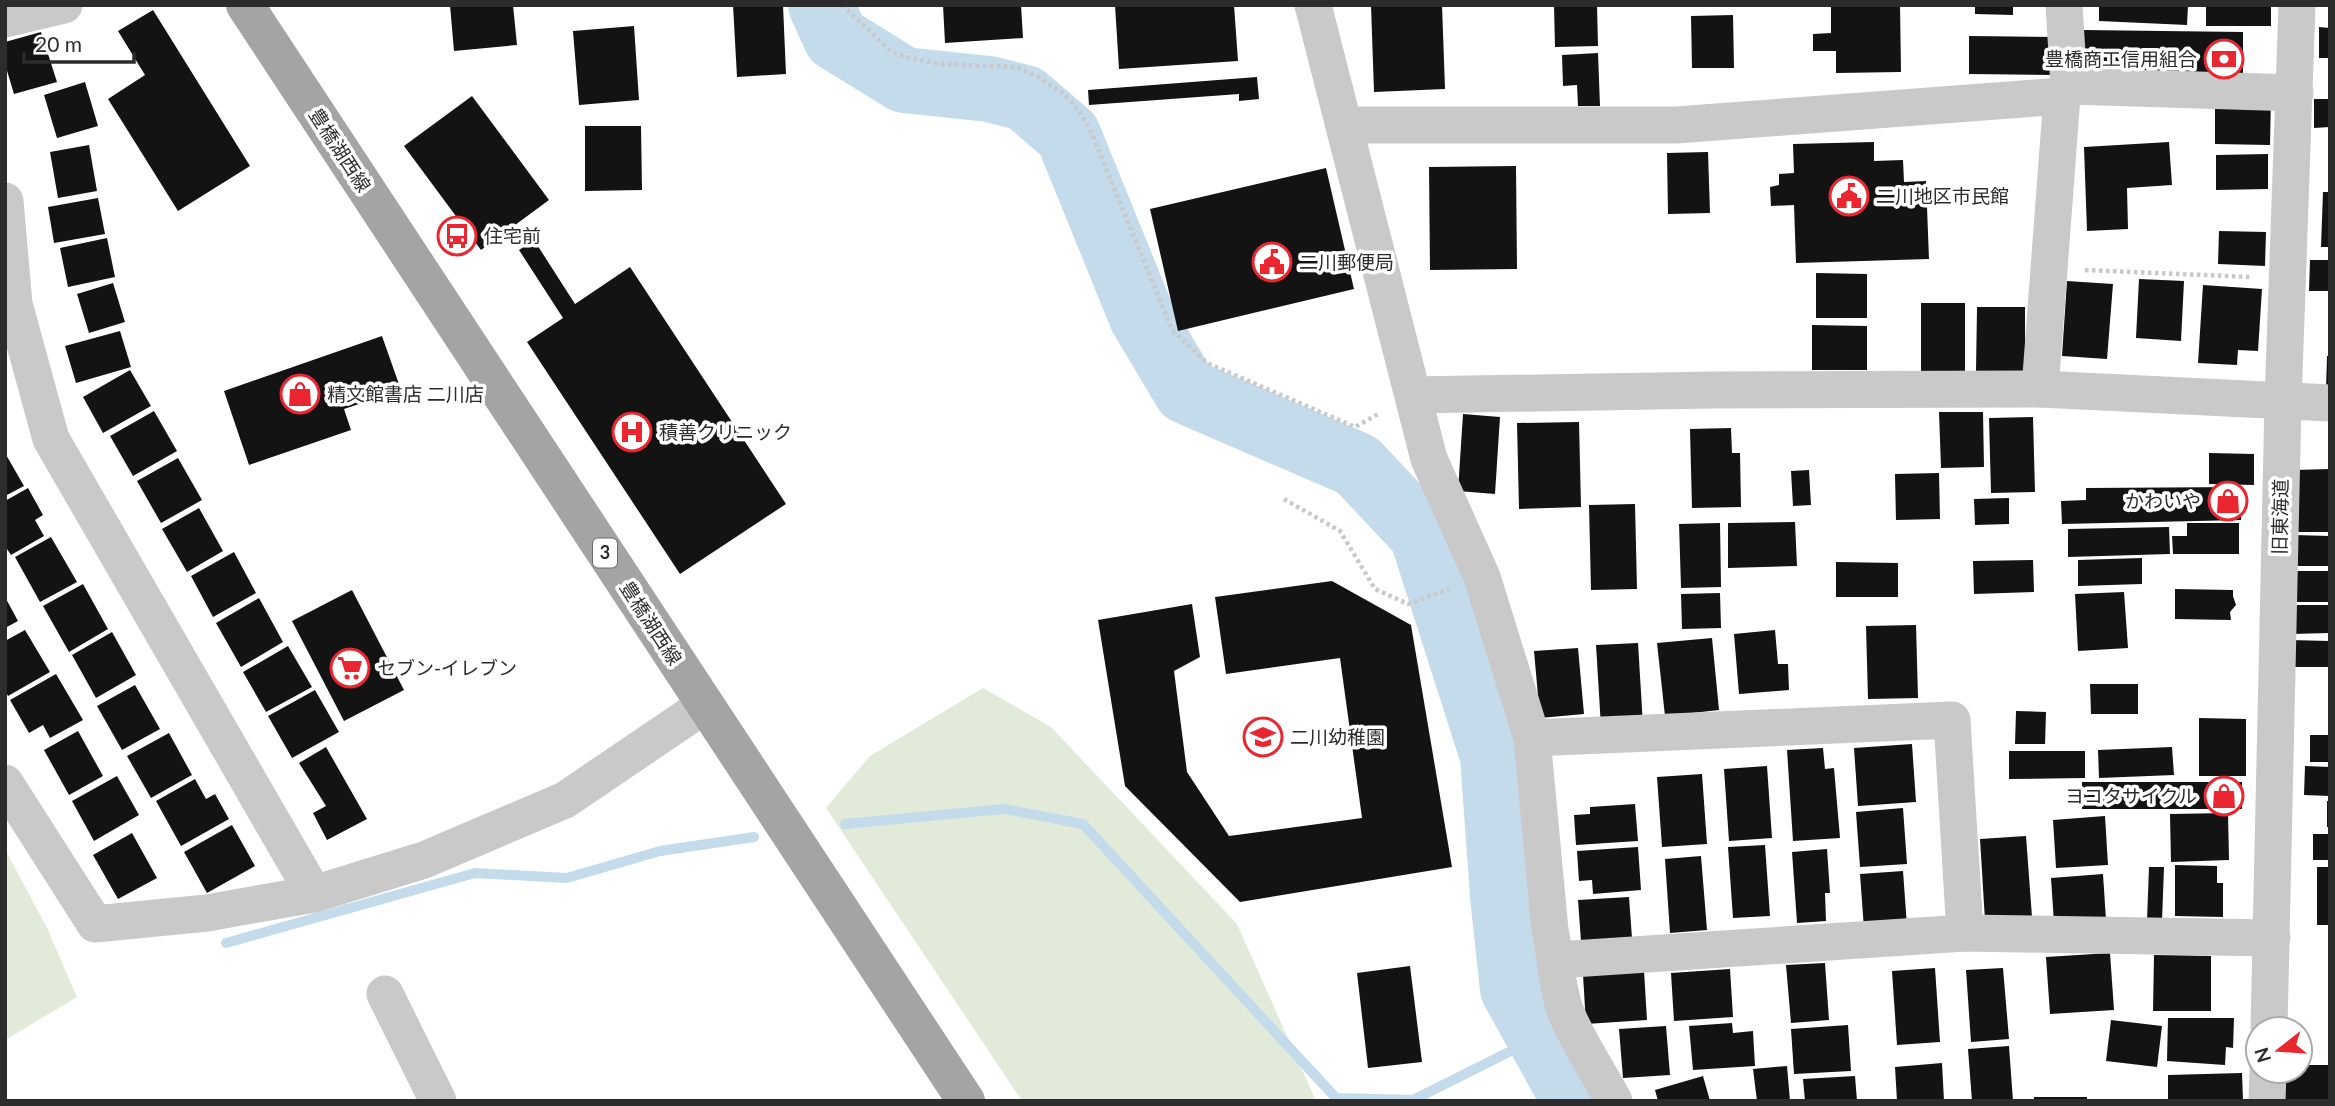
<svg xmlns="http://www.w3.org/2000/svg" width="2335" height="1106" viewBox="0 0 2335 1106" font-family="Lato,'Noto Sans JP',sans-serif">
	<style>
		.green { fill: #e2ebd9 }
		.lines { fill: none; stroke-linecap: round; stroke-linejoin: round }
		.stream { stroke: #c4dbec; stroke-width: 10 }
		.river { stroke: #c4dbec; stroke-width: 66 }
		.building { fill: #131313 }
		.path { stroke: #c9c9c9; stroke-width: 4.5; stroke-dasharray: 3.5 3.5; stroke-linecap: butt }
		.minor { stroke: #c9c9c9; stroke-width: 37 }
		.major { stroke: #a4a4a4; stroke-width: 38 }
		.labels { text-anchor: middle; stroke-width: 7; stroke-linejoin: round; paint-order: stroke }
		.shield { fill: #fff; stroke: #6b6b6b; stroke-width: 2 }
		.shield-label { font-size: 18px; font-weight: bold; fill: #2c2c2c }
		.poi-label { font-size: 19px; fill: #2c2c2c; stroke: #fff; text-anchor: start }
		.street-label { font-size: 19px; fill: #2c2c2c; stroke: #fff }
	</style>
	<rect width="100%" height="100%" fill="#fff"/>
	<g class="green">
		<polygon points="983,688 1051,727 1237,924 1316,1101 1022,1101 826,808 870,756"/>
		<polygon points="5,849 47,928 77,997 5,1040"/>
	</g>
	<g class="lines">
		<g class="stream">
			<polyline points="845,824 1004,809 1083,824 1336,1098 1413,1100 1539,1037"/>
			<polyline points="226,943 475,873 567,878 660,851 754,837"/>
		</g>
		<polyline class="river" points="821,5 836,38 904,80 989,89 1025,98 1068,135 1142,317 1186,391 1357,465 1422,534 1493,756 1503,896 1513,989 1575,1101"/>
	</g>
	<g class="building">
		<polygon points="450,5 513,5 517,45 454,51"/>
		<polygon points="733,5 783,5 786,74 737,77"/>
		<polygon points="943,5 1021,5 1023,38 945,43"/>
		<polygon points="1115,5 1234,5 1238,61 1119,69"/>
		<polygon points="1371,5 1442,5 1445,89 1374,92"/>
		<polygon points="1554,5 1597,5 1598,46 1555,47"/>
		<polygon points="1831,5 1900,5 1901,72 1836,73 1836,51 1813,51 1813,34 1831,33"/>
		<polygon points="1975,5 2013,5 2013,15 1975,14"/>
		<polygon points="2099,5 2188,5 2187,25 2099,21"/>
		<rect x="2206" y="5" width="65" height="21"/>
		<polygon points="153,10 250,166 178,211 108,99 145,75 118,31"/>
		<polygon points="1733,15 1734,68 1692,68 1691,16"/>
		<polygon points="634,26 639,100 579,105 573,31"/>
		<polygon points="2319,27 2330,28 2330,58 2319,58"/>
		<polygon points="2084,30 2243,32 2243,79 2084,76"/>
		<polygon points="41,32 57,82 14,94 5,64 5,42"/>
		<polygon points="1969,36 2054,37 2054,75 1969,74"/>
		<polygon points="1598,53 1600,106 1578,106 1577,85 1563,86 1562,55"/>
		<polygon points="1257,77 1259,99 1239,101 1239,94 1089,105 1088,90"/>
		<polygon points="85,82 98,126 57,138 44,95"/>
		<polygon points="472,96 549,200 481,250 404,146"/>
		<polygon points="2215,96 2271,97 2270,145 2215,144"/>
		<polygon points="2314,99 2330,99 2330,127 2314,128"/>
		<polygon points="585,126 641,126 642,190 585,191"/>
		<polygon points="1874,142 1874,161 1903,160 1904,182 1926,181 1929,259 1796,263 1794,205 1771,206 1770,187 1779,185 1779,174 1794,173 1793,144"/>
		<polygon points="2169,142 2172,185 2127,188 2128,229 2087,231 2084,147"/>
		<polygon points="89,145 97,191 58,198 50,152"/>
		<polygon points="1708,152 1710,213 1668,214 1667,153"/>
		<polygon points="2268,154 2268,189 2216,190 2216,155"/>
		<polygon points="1516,166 1517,269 1430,270 1429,167"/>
		<polygon points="1326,168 1354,289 1178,331 1150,209"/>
		<polygon points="2323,192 2330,192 2330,247 2321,247"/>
		<polygon points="98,198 105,234 54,243 48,207"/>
		<polygon points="2219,231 2266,232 2265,266 2218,264"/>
		<polygon points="107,238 115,277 68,287 60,248"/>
		<polygon points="534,240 575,304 630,267 786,504 680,574 527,342 563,318 519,250"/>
		<polygon points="2310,260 2330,260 2330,291 2309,291"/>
		<polygon points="1816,273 1867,274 1867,318 1816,318"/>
		<polygon points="2139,279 2184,281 2181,341 2136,338"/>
		<polygon points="2067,281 2113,284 2107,359 2062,356"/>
		<polygon points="113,283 125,322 89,333 77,294"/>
		<polygon points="2203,285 2262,289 2258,351 2238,350 2237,365 2198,363"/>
		<rect x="1921" y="303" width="44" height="70"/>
		<polygon points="1977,307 2025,307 2025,372 1976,372"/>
		<polygon points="1812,325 1867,326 1867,370 1812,370"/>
		<polygon points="120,331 131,367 76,383 65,346"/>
		<polygon points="382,336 401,390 344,409 351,430 249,465 224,391"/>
		<polygon points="2327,356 2330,356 2330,389 2326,389"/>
		<polygon points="130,370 151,406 103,433 83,397"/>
		<polygon points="154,411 177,451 133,476 110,436"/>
		<polygon points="1939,412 1983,412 1984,467 1941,468"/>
		<polygon points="1463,414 1500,417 1495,494 1458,491"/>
		<polygon points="2033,417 2035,492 1991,493 1989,418"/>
		<polygon points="1579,422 1581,507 1519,509 1517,423"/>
		<polygon points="1731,428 1732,453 1740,453 1741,507 1692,508 1690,429"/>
		<polygon points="5,453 24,486 5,496"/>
		<polygon points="2209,453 2254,454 2254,485 2209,484"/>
		<polygon points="178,458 202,500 161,523 137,481"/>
		<polygon points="2330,469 2330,532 2294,532 2293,470"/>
		<polygon points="1809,470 1811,505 1793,506 1791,471"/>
		<polygon points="1939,473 1940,519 1896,520 1895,474"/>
		<polygon points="2242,487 2241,520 2062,524 2061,501 2086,500 2086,488"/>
		<polygon points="28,488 43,515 35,520 44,536 11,555 5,546 5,501"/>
		<polygon points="2009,498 2009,524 1975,525 1974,499"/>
		<polygon points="1635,504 1637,589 1591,590 1589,505"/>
		<polygon points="199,508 223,551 187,572 162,529"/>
		<polygon points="1795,522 1797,566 1728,568 1728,523"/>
		<polygon points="1720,523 1721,587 1681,588 1679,524"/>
		<polygon points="2187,523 2239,523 2239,554 2173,554 2172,536 2187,536"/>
		<polygon points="2169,527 2170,554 2068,557 2068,529"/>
		<polygon points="2294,535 2330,536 2330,566 2293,566"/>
		<polygon points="51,537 77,582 40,602 15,557"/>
		<polygon points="234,552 256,593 213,617 191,576"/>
		<polygon points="2142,558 2142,584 2078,586 2078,560"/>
		<polygon points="2033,560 2034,592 1974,594 1973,561"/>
		<polygon points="1836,562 1898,563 1898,597 1836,597"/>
		<polygon points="2289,571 2330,571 2330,602 2290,602"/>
		<polygon points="1332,581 1411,625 1452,867 1240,902 1125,786 1098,620 1192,604 1200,657 1174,671 1187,772 1229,836 1362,818 1340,658 1226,674 1215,597"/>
		<polygon points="83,584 108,629 69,652 43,606"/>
		<polygon points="2175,589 2233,590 2233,596 2236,605 2230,612 2231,620 2175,619"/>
		<polygon points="352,590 404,690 344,721 292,621"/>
		<polygon points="2124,592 2128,648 2078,651 2075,594"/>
		<polygon points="1720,593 1721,628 1682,629 1681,594"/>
		<polygon points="5,597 18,621 5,628"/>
		<polygon points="259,598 283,642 241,667 216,623"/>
		<polygon points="2290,605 2330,605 2330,633 2291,634"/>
		<polygon points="1916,625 1918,698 1868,699 1866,626"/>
		<polygon points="25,630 50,672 8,696 5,690 5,641"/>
		<polygon points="1775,630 1778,664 1788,664 1789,690 1739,694 1734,634"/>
		<polygon points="112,632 136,675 96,698 72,655"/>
		<polygon points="1712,638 1719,710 1665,716 1657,643"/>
		<polygon points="2289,640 2330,641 2330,667 2289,667"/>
		<polygon points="1638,643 1643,725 1601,727 1596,645"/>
		<polygon points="288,646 312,687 266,712 243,672"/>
		<polygon points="1578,648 1584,714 1540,718 1534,651"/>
		<polygon points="56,674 83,720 50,738 43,725 29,733 10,700"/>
		<polygon points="2090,684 2138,684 2138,714 2091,714"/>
		<polygon points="135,685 160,729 122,750 97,706"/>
		<polygon points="315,690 339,732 292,758 268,716"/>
		<polygon points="2016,711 2046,712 2045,744 2015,744"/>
		<polygon points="2199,718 2246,719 2246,776 2199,776"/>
		<polygon points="78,731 103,776 69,795 44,750"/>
		<polygon points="169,733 192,775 151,798 127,756"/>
		<rect x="2310" y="735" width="20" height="27"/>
		<polygon points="1912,744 1916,802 1858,806 1854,748"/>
		<polygon points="326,747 367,819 327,840 313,813 326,806 299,763"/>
		<polygon points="2172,747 2174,775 2099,778 2098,750"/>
		<polygon points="1823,748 1825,769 1834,768 1840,838 1793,841 1787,750"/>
		<polygon points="2009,751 2085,751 2085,778 2009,779"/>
		<polygon points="1767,766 1772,838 1729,841 1724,769"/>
		<polygon points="2305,766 2330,767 2330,796 2304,795"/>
		<polygon points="1702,774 1707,844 1662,847 1657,777"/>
		<polygon points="117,776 139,815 94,841 72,801"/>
		<polygon points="195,779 206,799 215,794 229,819 181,846 156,801"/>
		<rect x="2082" y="782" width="160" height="27"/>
		<rect x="2327" y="801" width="3" height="26"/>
		<polygon points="1635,804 1638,841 1576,845 1574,815 1590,814 1590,807"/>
		<polygon points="1903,808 1907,864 1860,867 1856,812"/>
		<polygon points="2228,813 2229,860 2171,862 2170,814"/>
		<polygon points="2105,816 2108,865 2056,868 2053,820"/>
		<polygon points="232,825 255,866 207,893 184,852"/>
		<polygon points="132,833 157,878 118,899 93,855"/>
		<rect x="2313" y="834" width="17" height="26"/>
		<polygon points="2026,836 2032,917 1985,920 1980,839"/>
		<polygon points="1765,845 1770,916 1733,918 1728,847"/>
		<polygon points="1638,847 1641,890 1593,894 1592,880 1579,881 1577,851"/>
		<polygon points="1827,849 1830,893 1825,893 1826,921 1797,923 1792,852"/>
		<polygon points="1701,856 1707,930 1670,933 1665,859"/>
		<polygon points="2175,865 2217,866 2217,883 2223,883 2223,917 2175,916"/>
		<polygon points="2149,867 2164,867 2162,921 2147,921"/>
		<rect x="2317" y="867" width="13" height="58"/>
		<polygon points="1903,871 1907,926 1864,929 1860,874"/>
		<polygon points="2103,874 2106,920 2054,923 2051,878"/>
		<polygon points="1629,897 1632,938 1581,941 1578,900"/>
		<polygon points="2110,953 2114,1010 2050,1014 2046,957"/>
		<polygon points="2154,955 2211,956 2211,1011 2153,1011"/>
		<polygon points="1825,963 1829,1020 1791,1023 1786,965"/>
		<polygon points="1410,966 1422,1062 1368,1068 1357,973"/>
		<polygon points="1935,968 1940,1042 1897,1045 1892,971"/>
		<polygon points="2003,968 2009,1039 1971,1042 1966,970"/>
		<polygon points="1730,969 1733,1017 1674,1021 1671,973"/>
		<polygon points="1644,971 1647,1020 1586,1024 1583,975"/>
		<polygon points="2168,1018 2234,1018 2233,1048 2226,1047 2225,1065 2167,1061"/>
		<polygon points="2111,1020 2162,1026 2157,1067 2106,1061"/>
		<polygon points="1732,1023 1733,1033 1753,1031 1755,1066 1693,1070 1689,1026"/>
		<polygon points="1848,1025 1851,1071 1794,1074 1791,1029"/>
		<polygon points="1666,1026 1670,1075 1623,1078 1619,1029"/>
		<polygon points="2009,1046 2013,1101 1972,1101 1968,1049"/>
		<polygon points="1942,1063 1944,1101 1897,1101 1895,1067"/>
		<polygon points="2300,1065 2328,1065 2328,1101 2282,1101 2282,1071 2300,1071"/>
		<polygon points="1787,1066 1790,1101 1757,1101 1753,1069"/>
		<polygon points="2242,1073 2243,1101 2168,1101 2168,1075"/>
		<polygon points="1703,1076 1710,1101 1658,1101 1655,1090"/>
		<polygon points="1855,1076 1857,1101 1805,1101 1803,1079"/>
		<rect x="2034" y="1097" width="53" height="4"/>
	</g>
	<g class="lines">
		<g class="path">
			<polyline points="842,5 892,52 907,57 939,64 1016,67 1035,75 1063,93 1080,112 1092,134 1172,330 1207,363 1355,427 1380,413"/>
			<polyline points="2085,270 2251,277"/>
			<polyline points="1284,499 1340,531 1375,589 1408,604 1449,589"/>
		</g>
		<g class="minor">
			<path d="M1313 5 1429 459 1482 577 1532 738 1550 930C1556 957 1556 984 1565 1010 1576 1039 1599 1073 1614 1101"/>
			<polyline points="5,19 64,5"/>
			<polyline points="2069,86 2295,93"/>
			<polyline points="1344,125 1676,125 2062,96"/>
			<polyline points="5,201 14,304 51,439 314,894"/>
			<polyline points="2040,389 2062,96 2069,86 2064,5"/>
			<polyline points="1413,395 1713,390 2040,389 2330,403"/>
			<polyline points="1532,738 1952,720 1965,933"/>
			<polyline points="5,783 95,924 207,913 314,894 424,860 565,800 705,705"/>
			<polyline points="1557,960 1965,933 2272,938"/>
			<polyline points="385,994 438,1101"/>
			<polyline points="2269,1029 2283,402 2297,5"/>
			<polyline points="2267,1101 2268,1071"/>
		</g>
		<polyline class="major" points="245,5 966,1101"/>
	</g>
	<defs>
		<symbol id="bank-ring" viewBox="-11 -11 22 22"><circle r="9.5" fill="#fff" stroke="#ea2730" stroke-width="1.5"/><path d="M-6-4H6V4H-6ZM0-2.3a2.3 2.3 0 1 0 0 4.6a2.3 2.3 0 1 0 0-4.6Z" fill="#ea2730"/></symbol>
		<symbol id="civic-ring" viewBox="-11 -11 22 22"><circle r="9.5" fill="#fff" stroke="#ea2730" stroke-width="1.5"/><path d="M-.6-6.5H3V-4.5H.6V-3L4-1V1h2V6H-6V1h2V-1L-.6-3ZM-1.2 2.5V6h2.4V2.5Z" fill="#ea2730"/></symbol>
		<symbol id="bus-ring" viewBox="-11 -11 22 22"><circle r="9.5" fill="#fff" stroke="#ea2730" stroke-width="1.5"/><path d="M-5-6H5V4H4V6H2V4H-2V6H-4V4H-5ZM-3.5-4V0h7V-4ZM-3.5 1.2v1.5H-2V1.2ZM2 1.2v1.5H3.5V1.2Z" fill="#ea2730"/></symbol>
		<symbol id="shop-ring" viewBox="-11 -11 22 22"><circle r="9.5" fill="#fff" stroke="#ea2730" stroke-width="1.5"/><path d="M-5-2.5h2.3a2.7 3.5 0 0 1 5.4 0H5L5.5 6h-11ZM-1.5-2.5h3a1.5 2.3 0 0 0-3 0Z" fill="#ea2730"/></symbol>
		<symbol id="hospital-ring" viewBox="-11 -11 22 22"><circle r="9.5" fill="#fff" stroke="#ea2730" stroke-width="1.5"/><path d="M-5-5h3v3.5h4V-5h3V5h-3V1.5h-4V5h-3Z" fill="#ea2730"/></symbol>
		<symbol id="supermarket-ring" viewBox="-11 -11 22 22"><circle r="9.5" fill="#fff" stroke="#ea2730" stroke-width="1.5"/><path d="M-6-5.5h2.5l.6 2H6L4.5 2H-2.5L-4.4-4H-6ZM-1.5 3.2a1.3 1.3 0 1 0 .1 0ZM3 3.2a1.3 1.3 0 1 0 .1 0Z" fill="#ea2730"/></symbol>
		<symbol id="school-ring" viewBox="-11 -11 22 22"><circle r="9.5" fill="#fff" stroke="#ea2730" stroke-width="1.5"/><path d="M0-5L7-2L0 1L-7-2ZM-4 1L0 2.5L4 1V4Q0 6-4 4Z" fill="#ea2730"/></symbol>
	</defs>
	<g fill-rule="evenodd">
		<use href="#bank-ring" x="2202" y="37" width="44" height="44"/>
		<use href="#civic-ring" x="1827" y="174" width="44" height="44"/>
		<use href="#bus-ring" x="435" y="214" width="44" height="44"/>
		<use href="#civic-ring" x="1250" y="240" width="44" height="44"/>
		<use href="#shop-ring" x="278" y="372" width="44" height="44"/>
		<use href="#hospital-ring" x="610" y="410" width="44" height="44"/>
		<use href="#shop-ring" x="2206" y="479" width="44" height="44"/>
		<use href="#supermarket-ring" x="328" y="646" width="44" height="44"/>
		<use href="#school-ring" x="1241" y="715" width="44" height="44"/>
		<use href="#shop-ring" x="2202" y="774" width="44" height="44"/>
	</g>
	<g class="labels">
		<rect class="shield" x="593" y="538.5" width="24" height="29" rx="5"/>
		<g class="shield-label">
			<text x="605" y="559">3</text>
		</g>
		<g class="poi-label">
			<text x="2197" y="66" text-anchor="end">豊橋商工信用組合</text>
			<text x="1876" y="203">二川地区市民館</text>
			<text x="484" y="243">住宅前</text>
			<text x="1299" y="269">二川郵便局</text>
			<text x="327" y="401">精文館書店 二川店</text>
			<text x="659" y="439">積善クリニック</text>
			<text x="2201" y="508" text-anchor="end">かわいや</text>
			<text x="377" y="675">セブン-イレブン</text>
			<text x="1290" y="744">二川幼稚園</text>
			<text x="2197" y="803" text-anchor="end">ヨコタサイクル</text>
		</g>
		<g class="street-label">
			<text transform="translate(340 150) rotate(57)" y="7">豊橋湖西線</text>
			<text transform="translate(2280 517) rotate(-89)" y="7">旧東海道</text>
			<text transform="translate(651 623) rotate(57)" y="7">豊橋湖西線</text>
		</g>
	</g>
	<rect width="2335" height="1106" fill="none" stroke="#2c2c2c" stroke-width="14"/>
	<g transform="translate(2279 1050) rotate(253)"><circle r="33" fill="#ffffff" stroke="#ababab" stroke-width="2"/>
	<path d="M0-5L12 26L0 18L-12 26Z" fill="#ea2730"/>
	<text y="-10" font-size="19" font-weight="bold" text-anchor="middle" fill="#2c2c2c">N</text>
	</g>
	<path d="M24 52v10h110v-10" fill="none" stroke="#2c2c2c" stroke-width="3.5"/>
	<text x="35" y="52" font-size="21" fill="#2c2c2c" stroke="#ffffff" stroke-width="5" paint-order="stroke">20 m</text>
</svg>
